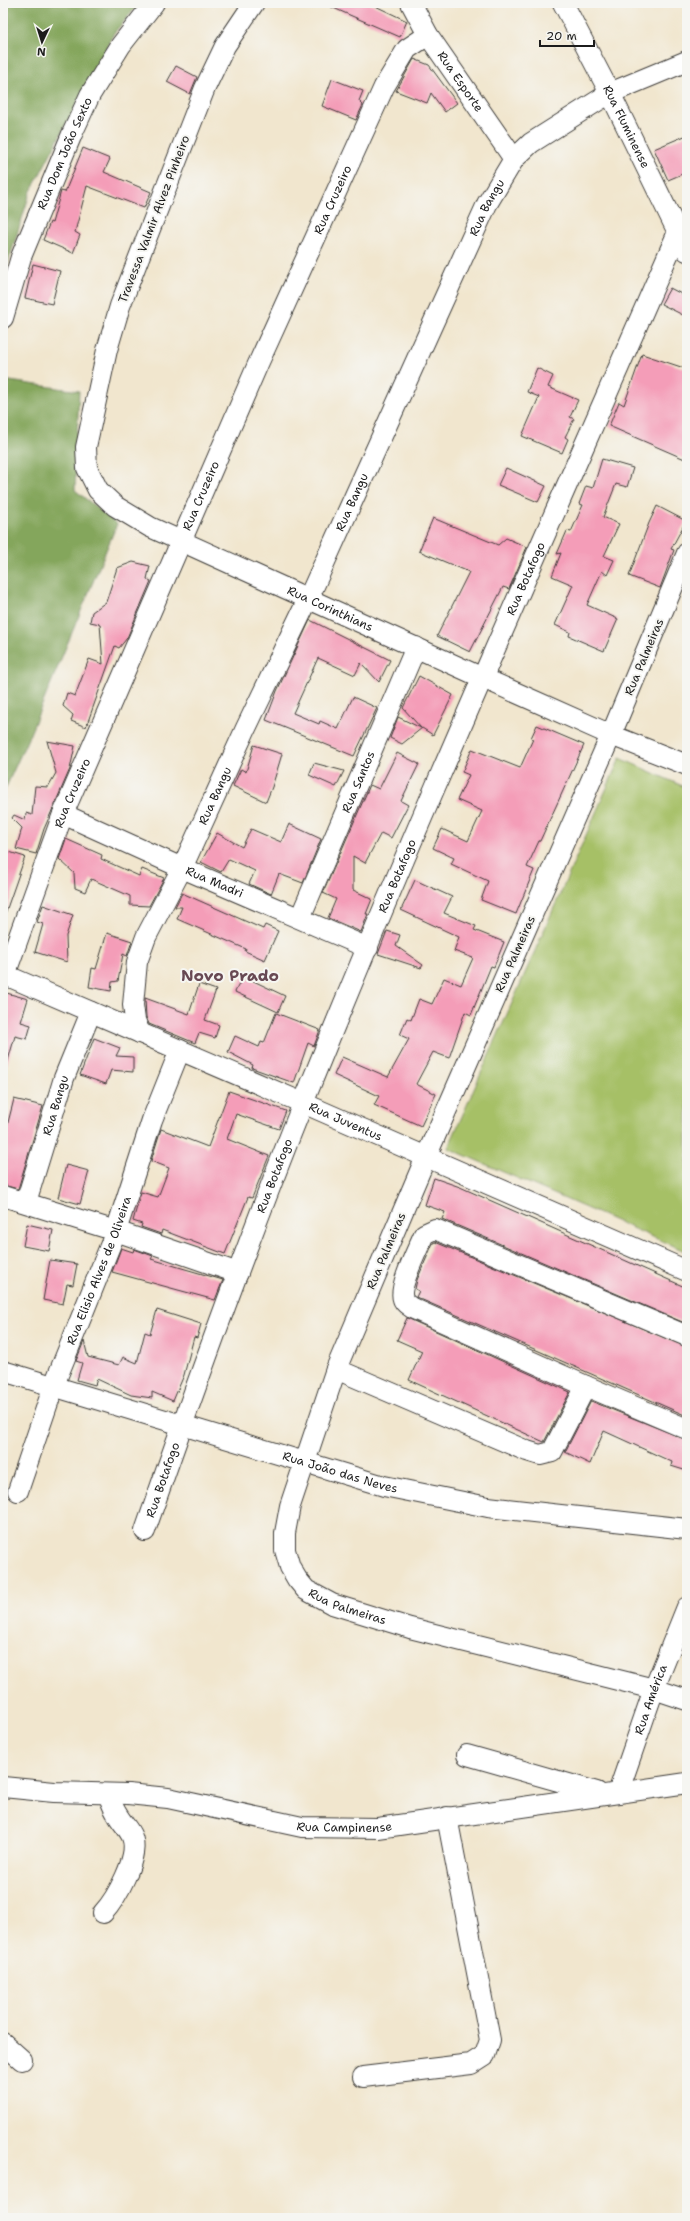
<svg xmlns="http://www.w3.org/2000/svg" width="690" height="2221" viewBox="0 0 690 2221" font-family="'Shantell Sans',sans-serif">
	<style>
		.green { fill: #a6c066; stroke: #616e41 }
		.forest { fill: #84a65b; stroke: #50613c }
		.building { fill: #f49db8 }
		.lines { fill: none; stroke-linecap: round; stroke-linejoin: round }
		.minor-casing { stroke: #3c3a37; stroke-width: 22 }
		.minor { stroke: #fff; stroke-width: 20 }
		.labels { text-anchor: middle; stroke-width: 4; stroke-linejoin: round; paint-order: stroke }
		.street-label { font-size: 12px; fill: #1c1c1c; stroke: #f6f6f2 }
		.district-label { font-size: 16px; font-weight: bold; fill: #684953; stroke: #f6f6f2 }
	</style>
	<rect width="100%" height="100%" fill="#f6f6f2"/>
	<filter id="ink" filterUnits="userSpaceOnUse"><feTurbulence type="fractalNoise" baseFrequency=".025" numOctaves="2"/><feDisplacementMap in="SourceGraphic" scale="8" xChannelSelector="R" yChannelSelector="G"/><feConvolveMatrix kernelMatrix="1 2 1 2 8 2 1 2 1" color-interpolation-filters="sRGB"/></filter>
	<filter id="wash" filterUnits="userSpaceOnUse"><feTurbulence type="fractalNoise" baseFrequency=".012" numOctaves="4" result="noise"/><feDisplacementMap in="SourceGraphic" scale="16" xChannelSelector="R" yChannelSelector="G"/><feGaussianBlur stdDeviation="0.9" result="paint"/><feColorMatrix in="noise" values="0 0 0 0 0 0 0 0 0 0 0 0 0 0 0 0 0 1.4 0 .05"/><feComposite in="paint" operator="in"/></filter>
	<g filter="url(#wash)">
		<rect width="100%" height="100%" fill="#f1e6ce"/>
		<polygon class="green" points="620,758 687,788 687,1252 448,1148"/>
		<g class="forest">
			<polygon points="3,3 140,3 114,33 30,193 3,279"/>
			<polygon points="3,380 79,391 75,490 117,524 30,734 3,794"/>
		</g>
		<g id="blocks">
			<g class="building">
				<polygon points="322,3 369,3 407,21 400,37"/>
				<polygon points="414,59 429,65 457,103 445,112 431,93 427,103 396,91"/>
				<polygon points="176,66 197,77 190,94 167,82"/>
				<polygon points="332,79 363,91 359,101 363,105 356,120 322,106"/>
				<polygon points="687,135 687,172 668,180 654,149"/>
				<polygon points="83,148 110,159 104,172 151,192 144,208 87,186 75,232 80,235 73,253 43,240 50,222 52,223 61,191 65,192"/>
				<polygon points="33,264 60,271 52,304 25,298"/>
				<polygon points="670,288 687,297 687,308 683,315 661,304"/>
				<polygon points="642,354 687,369 687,460 609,426 619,402 624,405"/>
				<polygon points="537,368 553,376 548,387 578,400 570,417 574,419 565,437 568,439 562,453 522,436 539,397 527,392"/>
				<polygon points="602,459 633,468 627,487 616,484 603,517 619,524 604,556 614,560 607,575 602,571 587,605 618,619 604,651 569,636 570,632 555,625 573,585 552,576 561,553 557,554 567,531 571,532 583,505 579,504 586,486 593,488"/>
				<polygon points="506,468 546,486 538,502 498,485"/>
				<polygon points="657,506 686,521 671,549 674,550 660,588 629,576 649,523"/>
				<polygon points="433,518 498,545 506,538 527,547 509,589 503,587 470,652 437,636 469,572 419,551"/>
				<polygon points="133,562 150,566 147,579 151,581 127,638 119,648 115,646 86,727 71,721 73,715 63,706 67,693 75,696 89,659 103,664 100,624 90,622 92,612 106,602 117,568"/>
				<polygon points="310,620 390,660 379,682 361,663 355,675 318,658 293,713 319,724 320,721 338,729 353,697 377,708 354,756 266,720 277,691"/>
				<polygon points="419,676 453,695 433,735 422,728 402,744 390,738 398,717 421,728 403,708"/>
				<polygon points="537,725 584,745 540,841 539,841 527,867 534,870 516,914 481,900 488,881 451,864 454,858 433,848 442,829 468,841 482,811 457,800 469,775 462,772 472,749 520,768 533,739 531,738"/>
				<polygon points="47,741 75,746 70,769 44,829 36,854 16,849 22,828 12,818 14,815 25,820 26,813 32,815 35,786 48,787 56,773"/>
				<polygon points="254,745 282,754 272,787 266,802 233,786 241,769 246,772"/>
				<polygon points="397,753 419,764 401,801 408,805 391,838 381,833 365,863 353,856 353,890 372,899 366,914 368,914 361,932 328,918 336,899 323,893 370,785 379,789"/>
				<polygon points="314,763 344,771 336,787 309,775"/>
				<polygon points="289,824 321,839 303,883 279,874 271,894 249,884 255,871 229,859 221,872 201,862 217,833 242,847 251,829 281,842"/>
				<polygon points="66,839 102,855 101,859 139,876 142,869 164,878 149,906 130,905 130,896 91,879 85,892 75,888 74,873 59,859"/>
				<polygon points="3,850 25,857 5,914 3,914"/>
				<polygon points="415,880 452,897 444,913 476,926 474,930 504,942 494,967 491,966 471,1015 465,1012 449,1058 433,1052 416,1084 436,1094 421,1126 374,1105 379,1096 334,1075 342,1057 388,1077 409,1039 400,1035 407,1018 411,1020 419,999 432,1004 444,978 461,985 473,958 454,951 459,937 401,910"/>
				<polygon points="182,893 263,929 265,925 278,931 265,960 245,951 246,949 177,919 182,907 175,907"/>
				<polygon points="43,905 73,915 66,936 67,962 35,952 43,924 37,922"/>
				<polygon points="387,931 400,935 396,946 423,965 421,968 378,954"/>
				<polygon points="107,933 132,941 127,956 123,954 118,981 112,982 111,991 89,987 92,968 96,969"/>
				<polygon points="243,976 285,996 278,1012 235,992"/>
				<polygon points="199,984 216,990 205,1020 219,1025 215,1038 199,1033 195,1043 149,1024 146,1017 145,998 189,1014"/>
				<polygon points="3,992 28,999 21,1022 31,1025 27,1039 15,1036 7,1064 3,1064"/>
				<polygon points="276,1013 320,1030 314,1046 308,1043 294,1083 252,1068 253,1065 228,1052 235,1036 259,1047 261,1042 264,1043"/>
				<polygon points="94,1038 120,1048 116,1056 133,1057 133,1072 111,1070 106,1084 80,1075"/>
				<polygon points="229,1091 286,1111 279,1129 236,1114 227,1139 269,1156 252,1198 248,1197 225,1254 162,1230 161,1234 141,1227 142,1224 133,1221 141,1192 158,1197 169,1168 151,1161 161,1129 208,1147"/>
				<polygon points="14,1099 43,1106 18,1189 3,1185 3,1142"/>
				<polygon points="66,1165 89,1171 80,1204 58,1198"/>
				<polygon points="434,1178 460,1187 687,1288 687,1324 442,1219 445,1212 425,1205"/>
				<polygon points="27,1224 53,1230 49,1251 23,1246"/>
				<polygon points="435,1242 687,1347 687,1416 418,1298 416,1297 419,1291 415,1289 417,1280 433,1243"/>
				<polygon points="121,1248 133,1252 134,1249 153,1256 151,1259 223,1280 215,1300 112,1272"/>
				<polygon points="50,1260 77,1264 73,1285 67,1284 63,1304 43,1300"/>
				<polygon points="157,1310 201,1324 197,1338 194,1337 184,1375 173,1401 152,1392 152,1398 131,1395 97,1379 95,1385 77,1380 82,1363 76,1361 84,1341 88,1357 119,1365 123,1357 137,1363 145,1332 150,1334"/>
				<polygon points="407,1318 570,1392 544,1442 409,1380 422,1351 397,1340"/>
				<polygon points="591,1401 687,1440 687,1471 671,1466 672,1462 604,1431 590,1464 565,1452"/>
			</g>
		</g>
	</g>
	<g filter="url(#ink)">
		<use href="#blocks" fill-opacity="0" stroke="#3c3a37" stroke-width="1"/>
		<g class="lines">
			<defs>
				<g id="minor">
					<path id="s1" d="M254 3 225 46 205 88 120 306 107 350 86 447 87 468 98 490 115 506 150 527 483 678 611 735 687 765"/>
					<path id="s2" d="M411 3 428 35 514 159"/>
					<path id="s3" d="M563 3 610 93 687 251"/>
					<path id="s4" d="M3 318 21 257 72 134 90 95 121 45 154 3"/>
					<path id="s5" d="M687 553 611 735 426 1157 336 1369 290 1506 285 1533V1550L290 1567 297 1579 306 1590 332 1604 410 1628 654 1689 687 1700"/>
					<path id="s6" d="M63 814 182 868 368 948"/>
					<path id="s7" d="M300 918 416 647"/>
					<path id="s8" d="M3 974 303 1103 687 1271"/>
					<path id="s9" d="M5 975 63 814 258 364 384 87 407 49 428 35"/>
					<path id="s10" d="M140 1033 135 1020 133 1005 137 962 146 937 182 868 246 728 309 597 487 204 514 159 531 143 610 93 687 61"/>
					<polyline points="3,1196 116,1231 238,1273"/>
					<path id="s11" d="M26 1202 64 1078 91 1012"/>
					<path d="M687 1336 435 1229 424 1234C419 1247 398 1287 403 1299 404 1303 408 1305 412 1308L586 1386 687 1429"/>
					<polyline points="336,1369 527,1451 540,1455 552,1452 586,1386"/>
					<path id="s12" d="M3 1371 384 1486 488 1507 687 1529"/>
					<path id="s13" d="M18 1491 54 1385 116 1231 152 1120 180 1050"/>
					<path id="s14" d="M145 1531C195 1387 247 1243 304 1101 422 808 552 521 678 232"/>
					<polyline points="467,1755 597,1792"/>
					<path id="s15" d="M3 1787 54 1792 128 1794 168 1798 302 1827 378 1828 687 1783"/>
					<path id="s16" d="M618 1793 654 1689 687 1607"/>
					<path d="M103 1913C116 1899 140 1856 132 1837 129 1829 121 1822 117 1814 113 1808 111 1801 108 1794"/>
					<polyline points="3,2043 22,2060"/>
					<polyline points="363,2077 471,2064 485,2055 490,2040 447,1817"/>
				</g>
			</defs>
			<use href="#minor" class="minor-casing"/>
			<use href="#minor" class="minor"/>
		</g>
	</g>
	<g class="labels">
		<g class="street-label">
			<text dy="4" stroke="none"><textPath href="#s2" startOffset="93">Rua Esporte</textPath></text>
			<text dy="4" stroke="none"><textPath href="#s3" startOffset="139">Rua Fluminense</textPath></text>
			<text dy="4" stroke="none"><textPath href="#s4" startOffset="176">Rua Dom João Sexto</textPath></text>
			<text dy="4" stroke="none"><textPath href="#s9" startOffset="842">Rua Cruzeiro</textPath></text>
			<text dy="4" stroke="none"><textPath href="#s10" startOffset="904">Rua Bangu</textPath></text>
			<text transform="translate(154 219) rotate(-69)" y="4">Travessa Valmir Alvez Pinheiro</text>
			<text dy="4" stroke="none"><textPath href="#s9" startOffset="518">Rua Cruzeiro</textPath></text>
			<text dy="4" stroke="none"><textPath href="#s10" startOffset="580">Rua Bangu</textPath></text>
			<text dy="4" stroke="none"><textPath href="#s14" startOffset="1026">Rua Botafogo</textPath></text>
			<text dy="4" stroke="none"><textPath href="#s1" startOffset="785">Rua Corinthians</textPath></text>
			<text transform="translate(644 657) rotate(-67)" y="4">Rua Palmeiras</text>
			<text dy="4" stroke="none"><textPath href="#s7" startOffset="148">Rua Santos</textPath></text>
			<text dy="4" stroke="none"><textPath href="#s9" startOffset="194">Rua Cruzeiro</textPath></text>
			<text dy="4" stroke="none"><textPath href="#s10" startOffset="256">Rua Bangu</textPath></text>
			<text dy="4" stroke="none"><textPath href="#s14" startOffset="702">Rua Botafogo</textPath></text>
			<text dy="4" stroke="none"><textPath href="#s6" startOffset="166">Rua Madri</textPath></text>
			<text transform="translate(515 954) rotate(-66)" y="4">Rua Palmeiras</text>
			<text dy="4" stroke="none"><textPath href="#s11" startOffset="101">Rua Bangu</textPath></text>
			<text dy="4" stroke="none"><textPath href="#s8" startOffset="373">Rua Juventus</textPath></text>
			<text dy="4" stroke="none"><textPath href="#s14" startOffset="378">Rua Botafogo</textPath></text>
			<text transform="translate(386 1251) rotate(-67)" y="4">Rua Palmeiras</text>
			<text dy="4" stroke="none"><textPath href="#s13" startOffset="235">Rua Elisio Alves de Oliveira</textPath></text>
			<text dy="4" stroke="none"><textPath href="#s12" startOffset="352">Rua João das Neves</textPath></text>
			<text dy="4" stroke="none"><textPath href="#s14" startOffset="54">Rua Botafogo</textPath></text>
			<text dy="4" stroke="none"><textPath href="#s5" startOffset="1168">Rua Palmeiras</textPath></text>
			<text dy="4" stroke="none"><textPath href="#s16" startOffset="99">Rua América</textPath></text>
			<text dy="4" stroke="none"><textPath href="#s15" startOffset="345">Rua Campinense</textPath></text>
		</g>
		<g class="district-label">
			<text x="230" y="981">Novo Prado</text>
		</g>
	</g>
	<rect width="690" height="2221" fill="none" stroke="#f6f6f2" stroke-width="16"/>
	<g transform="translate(42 42) rotate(184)" stroke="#f6f6f2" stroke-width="3" paint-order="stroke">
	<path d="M0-3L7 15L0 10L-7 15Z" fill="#1c1c1c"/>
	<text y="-6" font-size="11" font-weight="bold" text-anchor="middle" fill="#1c1c1c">N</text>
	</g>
	<path d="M540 40v6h54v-6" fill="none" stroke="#1c1c1c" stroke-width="2"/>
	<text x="546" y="40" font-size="12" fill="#1c1c1c" stroke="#f6f6f2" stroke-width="3" paint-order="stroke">20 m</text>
</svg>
